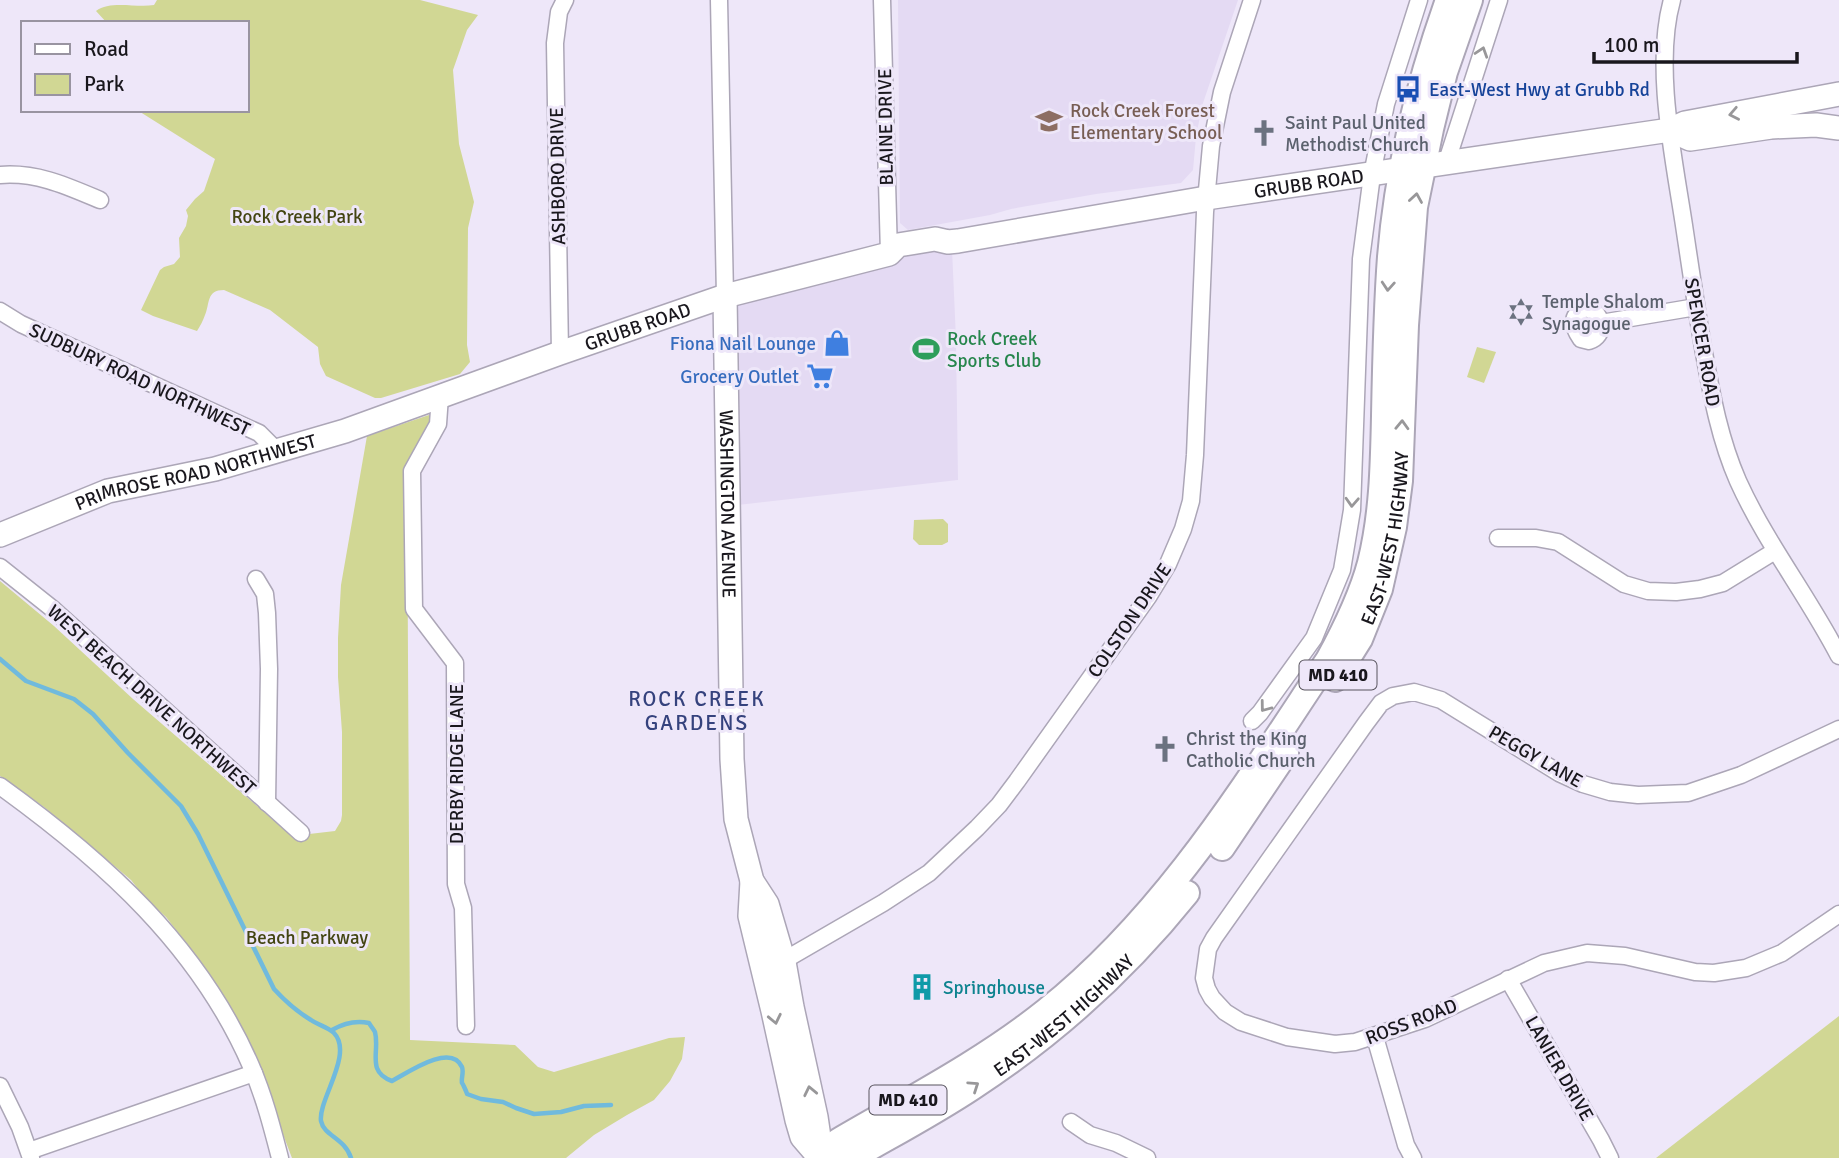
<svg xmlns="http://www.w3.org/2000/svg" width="1839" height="1158" viewBox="0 0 1839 1158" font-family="Signika,sans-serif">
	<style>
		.built { fill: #e4daf3 }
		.green { fill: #d1d794 }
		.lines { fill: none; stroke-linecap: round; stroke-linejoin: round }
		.stream { stroke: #70badd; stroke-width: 4.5 }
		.street-casing { stroke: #aca6b7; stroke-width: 19 }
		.secondary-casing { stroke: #aca6b7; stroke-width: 26 }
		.primary-casing { stroke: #aca6b7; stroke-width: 28 }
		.street { stroke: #fff; stroke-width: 16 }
		.secondary { stroke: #fff; stroke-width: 23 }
		.primary { stroke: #fff; stroke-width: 24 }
		.oneway { stroke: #989799 }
		.labels { text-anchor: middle; stroke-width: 6; stroke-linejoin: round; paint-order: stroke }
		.shield { fill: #eee7f9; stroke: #59555f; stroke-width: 2 }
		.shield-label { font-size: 18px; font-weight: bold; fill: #19171d }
		.transit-label { font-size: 19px; fill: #164399; stroke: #eee7f9; text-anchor: start }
		.education-label { font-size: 19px; fill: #785e54; stroke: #eee7f9; text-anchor: start }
		.worship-label { font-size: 19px; fill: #5b616d; stroke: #eee7f9; text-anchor: start }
		.street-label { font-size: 19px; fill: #19171d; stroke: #eee7f9 }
		.park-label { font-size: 19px; fill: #434512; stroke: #eee7f9 }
		.leisure-label { font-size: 19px; fill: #27864d; stroke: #eee7f9; text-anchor: start }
		.shop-label { font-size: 19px; fill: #366cbe; stroke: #eee7f9; text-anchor: end }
		.culture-label { font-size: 19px; fill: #0d838f; stroke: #eee7f9; text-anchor: start }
		.neighbourhood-label { font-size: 21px; letter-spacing: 2px; fill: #35427d; stroke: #eee7f9 }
	</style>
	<rect width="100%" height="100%" fill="#eee7f9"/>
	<g class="built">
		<polygon points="898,0 1238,0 1202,106 1196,137 1193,170 1181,183 1096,194 1011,209 990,215 908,230 900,223"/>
		<polygon points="919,241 952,249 956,339 958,480 729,506 725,296"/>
	</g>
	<g class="green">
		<path d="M157 0H420L478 15 467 30 453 70 459 144 474 202 468 228 467 345 470 362 460 374 381 398H375L326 376 320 364 318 347 270 310 224 290C206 290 210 304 205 315 203 321 200 326 197 331L153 316 141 310 160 270 164 267 174 264 180 257 179 238 186 226 188 216 186 210 195 199 204 191 215 159 137 110H247V23H107L96 11C110 0 136 8 154 5Z"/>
		<polygon points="1477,347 1496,352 1484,383 1467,377"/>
		<polygon points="429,415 433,421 407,466 410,1040 515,1045 538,1067 554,1072 669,1038 685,1037 682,1059 670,1081 654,1100 627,1115 594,1135 566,1158 292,1158 249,1045 227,1001 206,969 166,917 146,899 131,880 44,807 0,776 0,581 54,626 133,699 292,836 335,831 341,821 342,815 342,732 338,677 338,638 341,585 367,436"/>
		<polygon points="943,519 948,524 948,542 942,545 919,545 913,539 914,520"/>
		<polygon points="1839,1016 1839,1158 1656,1158"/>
	</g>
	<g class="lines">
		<g class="stream">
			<path d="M0 659 26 681 74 699 93 714 128 753 181 806 198 834 274 989C285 1001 296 1011 311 1020 318 1025 328 1027 334 1033 354 1054 318 1100 321 1121 324 1136 345 1138 351 1158"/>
			<path d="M332 1030C344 1023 355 1020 369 1023 370 1025 374 1030 375 1032 380 1051 366 1072 392 1081 407 1073 451 1042 462 1067 464 1072 461 1078 462 1083 463 1084 467 1093 467 1094L481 1099 503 1102 516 1108 534 1114 561 1112 584 1106 611 1105"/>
		</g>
		<defs>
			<g id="street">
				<polyline points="719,0 725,296"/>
				<polyline points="882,0 889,254"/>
				<path d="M1672 0C1653 68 1675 163 1685 232 1691 272 1697 313 1704 353 1712 397 1720 440 1738 481 1766 543 1808 596 1839 656"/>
				<polyline points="1446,164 1499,0"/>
				<path d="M0 175C37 172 67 186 100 200"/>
				<polyline points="0,311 21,324 259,433 277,451"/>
				<path d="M1601 323C1601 332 1598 338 1589 341L1581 339C1572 326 1570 316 1585 308 1594 310 1598 314 1601 323L1696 307"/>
				<polyline points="560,353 555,43 559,12 565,0"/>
				<polyline points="440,396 438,424 412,471 414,609 455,663 456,884 463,908 466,1026"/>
				<polyline points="1498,538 1536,538 1558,542 1624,584 1648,591 1676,592 1700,589 1723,583 1775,551"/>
				<polyline points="0,567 54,610 301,833"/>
				<polyline points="256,579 265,594 267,613 269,669 267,803"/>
				<polyline points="1252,721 1260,713 1314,638 1342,570 1352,510 1361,259 1372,175 1386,104 1419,0"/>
				<polyline points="1839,729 1741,775 1688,793 1638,795 1610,792 1583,784 1559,773 1441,700 1414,692 1393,696 1381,703 1366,723 1214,938 1208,949 1204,978 1207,989 1212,998 1225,1012 1241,1022 1287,1037 1335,1044 1355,1042 1425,1019 1544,963 1587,953 1625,956 1695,972 1714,973 1746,968 1782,953 1839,914"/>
				<path d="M0 786C104 861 199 946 251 1066 264 1096 272 1127 280 1158"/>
				<polyline points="776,965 883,903 929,873 977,828 999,805 1017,781 1148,597 1168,564 1183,529 1191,501 1195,455 1205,212 1211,146 1222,92 1252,0"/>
				<polyline points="1508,979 1601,1140 1610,1158"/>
				<polyline points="1375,1037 1406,1145 1413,1158"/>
				<polyline points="0,1086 20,1127 31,1158"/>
				<polyline points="1071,1122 1090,1135 1116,1143 1147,1158"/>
				<polyline points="29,1151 254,1073"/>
			</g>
			<g id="secondary">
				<polyline points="1670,130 1690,139 1771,127 1816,125 1839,128"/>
				<path id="s1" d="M725 296 732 759 736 819 752 881 767 904 784 962 792 1007 816 1117 822 1158"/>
				<path id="s2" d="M0 535 108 491 215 469 345 431 560 353 725 296 889 254 898 245 935 239 948 242 958 241 1206 198 1670 130 1685 123 1839 94"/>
				<polyline points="752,881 750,916 773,1011 797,1120 802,1137 820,1158"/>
			</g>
			<g id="primary">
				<path id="s3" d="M1335 679 1360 639 1380 589 1394 527 1400 481 1406 325 1415 207 1431 129 1445 72 1470 0"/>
				<polyline points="1222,848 1286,753"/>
				<path d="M825 1158 838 1141C908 1100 982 1062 1046 1011 1166 915 1244 786 1328 660 1345 629 1361 597 1370 563 1382 515 1383 465 1384 416 1385 363 1386 310 1390 257 1397 169 1418 84 1448 0"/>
				<path id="s4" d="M852 1158C892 1135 934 1113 973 1087 1054 1034 1126 969 1187 893"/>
			</g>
		</defs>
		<use href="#street" class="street-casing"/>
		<use href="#secondary" class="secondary-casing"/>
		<use href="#primary" class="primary-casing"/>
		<use href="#street" class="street"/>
		<use href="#secondary" class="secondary"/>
		<use href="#primary" class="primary"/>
	</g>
	<defs><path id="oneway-chevron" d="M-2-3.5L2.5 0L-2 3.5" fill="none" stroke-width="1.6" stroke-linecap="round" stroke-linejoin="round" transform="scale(1.75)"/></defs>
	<g class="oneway">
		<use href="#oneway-chevron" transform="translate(1482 52) rotate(-72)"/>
		<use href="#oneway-chevron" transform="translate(1734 114) rotate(169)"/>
		<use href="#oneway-chevron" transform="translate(1416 198) rotate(-81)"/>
		<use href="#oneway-chevron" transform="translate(1388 286) rotate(94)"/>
		<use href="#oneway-chevron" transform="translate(1402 425) rotate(-88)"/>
		<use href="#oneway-chevron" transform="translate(1352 502) rotate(93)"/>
		<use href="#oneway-chevron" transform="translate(1265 707) rotate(127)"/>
		<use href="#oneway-chevron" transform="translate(775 1019) rotate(78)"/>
		<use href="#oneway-chevron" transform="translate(974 1086) rotate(-34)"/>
		<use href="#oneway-chevron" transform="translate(810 1091) rotate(-102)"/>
	</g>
	<defs>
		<symbol id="bus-bare" viewBox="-9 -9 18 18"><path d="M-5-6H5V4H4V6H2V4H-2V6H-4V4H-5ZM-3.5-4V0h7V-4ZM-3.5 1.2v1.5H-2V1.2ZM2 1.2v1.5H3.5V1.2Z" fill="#1a4fb4" stroke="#eee7f9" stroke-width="2.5" paint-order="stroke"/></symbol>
		<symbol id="school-bare" viewBox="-9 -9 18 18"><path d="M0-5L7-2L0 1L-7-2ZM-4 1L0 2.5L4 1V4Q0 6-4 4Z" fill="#8d6e63" stroke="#eee7f9" stroke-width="2.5" paint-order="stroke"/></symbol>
		<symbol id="church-bare" viewBox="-9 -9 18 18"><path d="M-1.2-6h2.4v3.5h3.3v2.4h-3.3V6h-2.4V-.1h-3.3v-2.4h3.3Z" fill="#6b7280" stroke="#eee7f9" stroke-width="2.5" paint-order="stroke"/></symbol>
		<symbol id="synagogue-bare" viewBox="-9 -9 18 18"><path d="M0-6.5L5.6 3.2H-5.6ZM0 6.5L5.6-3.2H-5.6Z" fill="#6b7280" stroke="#eee7f9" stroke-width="2.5" paint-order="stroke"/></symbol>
		<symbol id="shop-bare" viewBox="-9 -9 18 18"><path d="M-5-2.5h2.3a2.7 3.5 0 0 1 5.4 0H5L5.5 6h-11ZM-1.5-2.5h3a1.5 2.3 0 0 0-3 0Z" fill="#3f7fe0" stroke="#eee7f9" stroke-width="2.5" paint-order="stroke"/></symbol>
		<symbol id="stadium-bare" viewBox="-9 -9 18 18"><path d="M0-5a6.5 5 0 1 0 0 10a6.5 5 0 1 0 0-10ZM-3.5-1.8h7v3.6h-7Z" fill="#2e9e5b" stroke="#eee7f9" stroke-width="2.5" paint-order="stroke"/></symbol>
		<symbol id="supermarket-bare" viewBox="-9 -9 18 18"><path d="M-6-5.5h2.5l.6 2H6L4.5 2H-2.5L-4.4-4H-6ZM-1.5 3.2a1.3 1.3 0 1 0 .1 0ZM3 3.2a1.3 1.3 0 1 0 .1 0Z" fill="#3f7fe0" stroke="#eee7f9" stroke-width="2.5" paint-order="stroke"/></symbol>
		<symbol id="building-bare" viewBox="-9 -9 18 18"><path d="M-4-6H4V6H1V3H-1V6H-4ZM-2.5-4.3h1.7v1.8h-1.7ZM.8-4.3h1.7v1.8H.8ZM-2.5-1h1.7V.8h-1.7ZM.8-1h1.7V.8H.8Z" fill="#0f9aa8" stroke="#eee7f9" stroke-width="2.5" paint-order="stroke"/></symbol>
	</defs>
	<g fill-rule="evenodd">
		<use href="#bus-bare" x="1389" y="70" width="38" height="38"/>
		<use href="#school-bare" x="1030" y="102" width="38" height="38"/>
		<use href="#church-bare" x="1245" y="114" width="38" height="38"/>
		<use href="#synagogue-bare" x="1502" y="293" width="38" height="38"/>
		<use href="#shop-bare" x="818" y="324" width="38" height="38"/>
		<use href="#stadium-bare" x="907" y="330" width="38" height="38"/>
		<use href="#supermarket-bare" x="801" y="357" width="38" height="38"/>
		<use href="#church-bare" x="1146" y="730" width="38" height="38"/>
		<use href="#building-bare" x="903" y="968" width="38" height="38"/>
	</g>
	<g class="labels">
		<g class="shield">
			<rect x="1299.5" y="660.5" width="77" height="29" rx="5"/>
			<rect x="869.5" y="1085.5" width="77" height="29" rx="5"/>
		</g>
		<g class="shield-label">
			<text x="1338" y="681">MD 410</text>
			<text x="908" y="1106">MD 410</text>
		</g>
		<g class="transit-label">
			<text x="1429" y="96">East-West Hwy at Grubb Rd</text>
		</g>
		<g class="education-label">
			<text x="1070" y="117">Rock Creek Forest<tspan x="1070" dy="22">Elementary School</tspan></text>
		</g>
		<g class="worship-label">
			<text x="1285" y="129">Saint Paul United<tspan x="1285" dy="22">Methodist Church</tspan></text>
			<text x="1542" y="308">Temple Shalom<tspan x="1542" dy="22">Synagogue</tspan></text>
			<text x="1186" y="745">Christ the King<tspan x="1186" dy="22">Catholic Church</tspan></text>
		</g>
		<g class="street-label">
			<text transform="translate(885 127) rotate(-91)" y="7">BLAINE DRIVE</text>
			<text transform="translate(557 176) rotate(-91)" y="7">ASHBORO DRIVE</text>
			<text dy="7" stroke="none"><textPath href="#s2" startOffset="1363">GRUBB ROAD</textPath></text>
			<text dy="7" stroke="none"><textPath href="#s2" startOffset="672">GRUBB ROAD</textPath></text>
			<text transform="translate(1703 342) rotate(80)" y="7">SPENCER ROAD</text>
			<text transform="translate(140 379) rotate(25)" y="7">SUDBURY ROAD NORTHWEST</text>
			<text dy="7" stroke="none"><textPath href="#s2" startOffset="206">PRIMROSE ROAD NORTHWEST</textPath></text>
			<text dy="7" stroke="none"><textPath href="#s1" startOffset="208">WASHINGTON AVENUE</textPath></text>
			<text dy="7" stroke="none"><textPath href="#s3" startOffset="152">EAST-WEST HIGHWAY</textPath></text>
			<text transform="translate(1129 620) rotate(-56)" y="7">COLSTON DRIVE</text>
			<text transform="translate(152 699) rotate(42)" y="7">WEST BEACH DRIVE NORTHWEST</text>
			<text transform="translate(1536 756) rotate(30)" y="7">PEGGY LANE</text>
			<text transform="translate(456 764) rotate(-90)" y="7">DERBY RIDGE LANE</text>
			<text dy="7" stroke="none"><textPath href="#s4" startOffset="256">EAST-WEST HIGHWAY</textPath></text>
			<text transform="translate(1411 1021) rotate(-21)" y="7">ROSS ROAD</text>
			<text transform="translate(1560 1068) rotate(60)" y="7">LANIER DRIVE</text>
		</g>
		<g class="park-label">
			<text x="297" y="223">Rock Creek Park</text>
			<text x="307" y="944">Beach Parkway</text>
		</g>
		<g class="leisure-label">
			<text x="947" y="345">Rock Creek<tspan x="947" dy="22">Sports Club</tspan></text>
		</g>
		<g class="shop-label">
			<text x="816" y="350">Fiona Nail Lounge</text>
			<text x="799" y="383">Grocery Outlet</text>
		</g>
		<g class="culture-label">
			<text x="943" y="994">Springhouse</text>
		</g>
		<g class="neighbourhood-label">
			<text x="697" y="706">ROCK CREEK<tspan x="697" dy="24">GARDENS</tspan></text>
		</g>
	</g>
	<rect x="21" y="21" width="228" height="91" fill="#eee7f9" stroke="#9994a1" stroke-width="2"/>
	<rect x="35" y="44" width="35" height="10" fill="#ffffff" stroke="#9994a1" stroke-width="2"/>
	<text x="84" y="56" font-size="21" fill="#19171d">Road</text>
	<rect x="35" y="74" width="35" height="21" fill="#d1d794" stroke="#9994a1" stroke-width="2"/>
	<text x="84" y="91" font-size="21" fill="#19171d">Park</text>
	<path d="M1594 52v10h203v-10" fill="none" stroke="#19171d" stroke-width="3.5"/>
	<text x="1604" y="52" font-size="21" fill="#19171d" stroke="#eee7f9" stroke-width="5" paint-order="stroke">100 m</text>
</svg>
